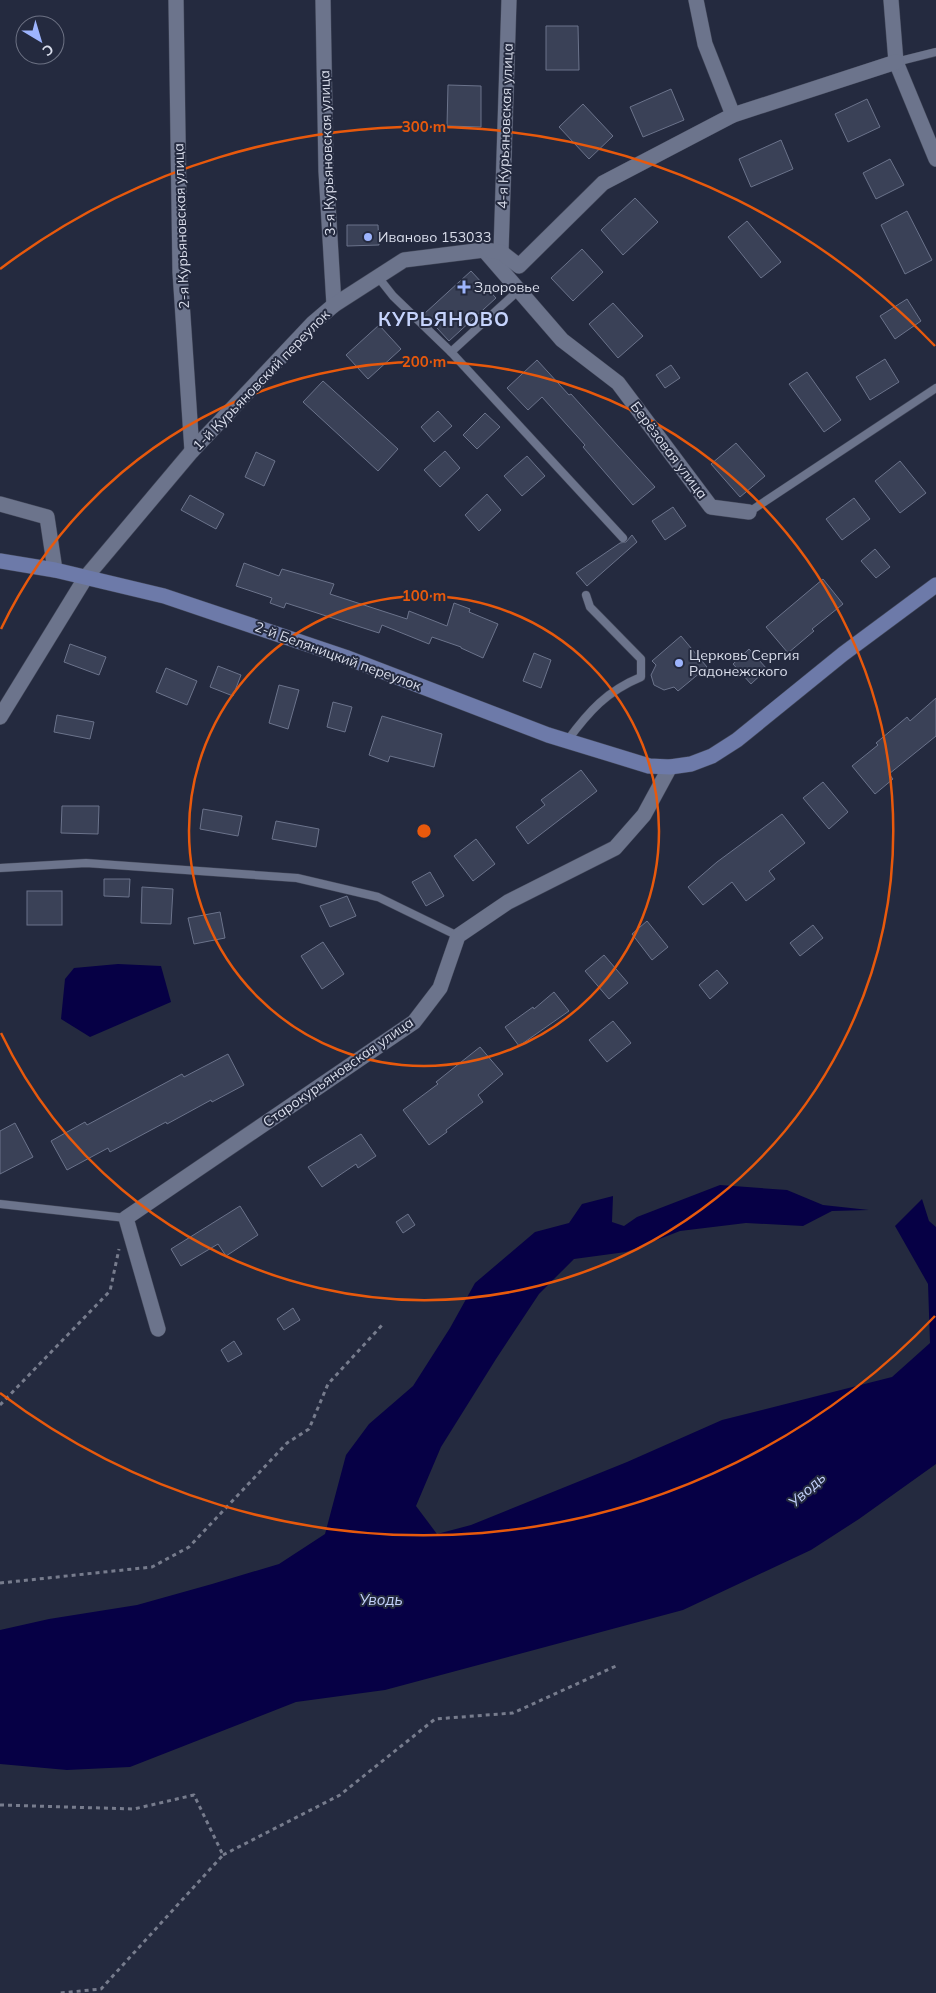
<svg xmlns="http://www.w3.org/2000/svg" width="936" height="1993" viewBox="0 0 936 1993" font-family="Mulish,sans-serif">
	<style>
		.water { fill: #060045 }
		.building { fill: #3a4157; stroke: #6b738b }
		.lines { fill: none; stroke-linecap: round; stroke-linejoin: round }
		.lane-casing { stroke: #424759; stroke-width: 9 }
		.street-casing { stroke: #424759; stroke-width: 16 }
		.secondary-casing { stroke: #424759; stroke-width: 16 }
		.path { stroke: #777c8d; stroke-width: 3; stroke-dasharray: 4 4; stroke-linecap: butt }
		.lane { stroke: #6c748c; stroke-width: 8 }
		.street { stroke: #6c748c; stroke-width: 15 }
		.secondary { stroke: #6d7aa9; stroke-width: 15 }
		.ring { fill: none; stroke: #e8590c; stroke-width: 2.5 }
		.poi-dot { fill: #9db4fd; stroke: #242a3f; stroke-width: 2 }
		.labels { text-anchor: middle; stroke-width: 4; stroke-linejoin: round; paint-order: stroke }
		.street-label { font-size: 14px; fill: #dadeec; stroke: #242a3f }
		.poi-label { font-size: 14px; fill: #dadeec; stroke: #242a3f; text-anchor: start }
		.water-label { font-size: 15px; font-style: italic; fill: #c5d3fd; stroke: #242a3f }
		.district-label { font-size: 19px; font-weight: bold; letter-spacing: 1px; fill: #c6d4fd; stroke: #242a3f }
		.centre { fill: #e8590c; stroke: #242a3f; stroke-width: 2.5 }
		.ring-label { font-size: 15px; text-anchor: middle; font-weight: bold; fill: #e8590c; stroke: #242a3f; stroke-width: 4; stroke-linejoin: round; paint-order: stroke }
	</style>
	<rect width="100%" height="100%" fill="#242a3f"/>
	<g class="water">
		<polygon points="118,964 161,966 171,1002 90,1037 61,1019 65,979 74,968"/>
		<polygon points="720,1185 787,1190 823,1205 869,1210 832,1211 803,1226 746,1223 680,1231 626,1252 574,1259 539,1294 496,1359 441,1447 416,1506 437,1534 471,1525 627,1462 722,1420 892,1377 930,1343 928,1284 895,1226 922,1199 929,1221 936,1227 936,1464 859,1519 811,1550 683,1610 385,1690 296,1702 130,1767 67,1770 0,1764 0,1630 49,1619 137,1605 212,1584 279,1564 325,1534 346,1455 369,1424 413,1386 450,1328 475,1283 535,1232 569,1223 582,1204 613,1196 612,1222 624,1226 637,1217"/>
	</g>
	<g class="building">
		<polygon points="546,26 578,26 579,70 546,70"/>
		<polygon points="448,85 481,86 481,127 447,126"/>
		<polygon points="671,89 684,120 643,137 630,107"/>
		<polygon points="867,99 880,127 848,142 835,114"/>
		<polygon points="583,104 613,136 589,159 559,127"/>
		<polygon points="781,140 793,169 751,187 739,159"/>
		<polygon points="890,159 904,185 876,199 863,173"/>
		<polygon points="635,198 658,222 623,255 601,230"/>
		<polygon points="907,211 932,260 905,274 881,225"/>
		<polygon points="747,221 781,262 761,278 728,237"/>
		<polygon points="347,225 378,225 379,245 347,246"/>
		<polygon points="582,249 603,272 573,301 551,278"/>
		<polygon points="471,271 496,298 449,341 424,314"/>
		<polygon points="907,299 921,321 895,339 880,316"/>
		<polygon points="613,303 643,336 618,358 589,324"/>
		<polygon points="379,325 401,349 368,379 346,355"/>
		<polygon points="885,359 899,382 870,400 856,377"/>
		<polygon points="537,360 569,395 571,394 655,487 633,505 583,447 585,445 542,397 528,410 507,388"/>
		<polygon points="671,365 680,378 665,388 656,375"/>
		<polygon points="807,372 841,420 824,432 789,384"/>
		<polygon points="323,381 398,449 378,471 303,402"/>
		<polygon points="438,411 452,426 434,442 421,427"/>
		<polygon points="485,413 500,427 477,449 463,435"/>
		<polygon points="736,443 765,476 740,497 711,464"/>
		<polygon points="445,451 460,468 440,487 424,470"/>
		<polygon points="256,452 275,461 264,486 245,477"/>
		<polygon points="527,456 545,476 522,496 504,476"/>
		<polygon points="900,461 926,493 900,513 875,481"/>
		<polygon points="487,494 501,510 479,531 465,515"/>
		<polygon points="190,495 224,514 216,529 181,510"/>
		<polygon points="854,498 870,519 842,540 826,519"/>
		<polygon points="673,507 686,526 665,540 652,521"/>
		<polygon points="632,535 637,542 587,586 576,573 620,543 626,542"/>
		<polygon points="875,549 890,567 876,578 861,561"/>
		<polygon points="244,563 279,576 282,569 334,584 330,594 407,619 409,611 447,626 454,603 470,609 469,612 498,624 483,658 461,648 461,647 432,637 429,644 382,625 379,633 286,603 284,608 270,603 272,598 236,586"/>
		<polygon points="823,579 843,604 812,629 814,631 788,653 766,627"/>
		<polygon points="681,636 707,667 678,691 674,687 664,690 654,685 651,675 656,665 652,661"/>
		<polygon points="70,644 106,657 99,675 64,662"/>
		<polygon points="749,649 767,669 751,684 733,664"/>
		<polygon points="534,653 551,660 541,688 523,681"/>
		<polygon points="218,666 241,675 233,696 210,687"/>
		<polygon points="166,668 197,681 187,705 156,692"/>
		<polygon points="279,685 299,690 288,729 269,723"/>
		<polygon points="936,698 936,736 889,774 893,779 875,794 852,766 878,745 876,743 907,717 910,721"/>
		<polygon points="333,702 352,707 345,732 327,727"/>
		<polygon points="57,715 94,722 90,739 54,732"/>
		<polygon points="382,716 442,734 434,767 390,756 388,762 369,755"/>
		<polygon points="581,770 597,791 528,844 516,827 545,805 541,800"/>
		<polygon points="823,782 848,812 829,829 803,798"/>
		<polygon points="62,806 99,806 98,834 61,833"/>
		<polygon points="203,809 242,816 238,836 200,829"/>
		<polygon points="782,814 805,843 769,871 775,879 746,901 732,882 703,905 688,887 717,862"/>
		<polygon points="276,821 319,829 316,847 272,839"/>
		<polygon points="476,839 495,864 473,881 454,856"/>
		<polygon points="430,872 444,896 426,906 412,882"/>
		<polygon points="104,879 130,879 129,897 104,896"/>
		<polygon points="142,887 173,889 171,924 141,923"/>
		<rect x="27" y="891" width="35" height="34"/>
		<polygon points="347,896 356,916 330,927 320,906"/>
		<polygon points="220,912 225,938 194,944 188,918"/>
		<polygon points="647,921 668,947 652,960 632,934"/>
		<polygon points="813,925 823,938 800,956 790,943"/>
		<polygon points="323,942 344,974 322,989 301,956"/>
		<polygon points="604,955 628,983 609,999 585,971"/>
		<polygon points="717,970 728,983 710,999 699,985"/>
		<polygon points="554,992 569,1011 519,1046 505,1027 533,1007 534,1009"/>
		<polygon points="613,1021 631,1043 607,1062 589,1040"/>
		<polygon points="480,1047 503,1074 478,1095 483,1102 446,1130 447,1132 429,1145 403,1110 438,1084 436,1082"/>
		<polygon points="228,1054 244,1085 212,1102 211,1100 167,1124 166,1122 110,1152 108,1148 67,1170 51,1141 85,1122 87,1125 182,1074 184,1077"/>
		<polygon points="15,1123 33,1157 0,1174 0,1131"/>
		<polygon points="361,1134 376,1156 358,1168 356,1164 322,1187 308,1167"/>
		<polygon points="240,1206 258,1235 226,1256 218,1244 181,1266 171,1249"/>
		<polygon points="408,1214 415,1225 403,1233 396,1222"/>
		<polygon points="293,1308 300,1320 284,1330 277,1319"/>
		<polygon points="234,1341 242,1354 228,1362 221,1350"/>
	</g>
	<g class="lines">
		<defs>
			<g id="lane">
				<polyline points="896,62 936,52"/>
				<polyline points="378,277 393,296 451,352 519,290"/>
				<polyline points="451,352 623,538"/>
				<polyline points="749,512 936,388"/>
				<path d="M567 741C589 711 607 691 641 677V659L590 607 586 595"/>
				<polyline points="0,868 86,863 297,878 378,897 458,936"/>
				<polyline points="0,1204 126,1218"/>
			</g>
			<g id="street">
				<polyline points="176,0 180,272 192,451"/>
				<polyline points="323,0 326,171 334,305"/>
				<polyline points="696,0 705,44 733,115"/>
				<polyline points="891,0 896,62 936,159"/>
				<polyline points="484,250 562,340 618,383 711,507 749,512"/>
				<polyline points="501,252 509,0"/>
				<polyline points="0,504 47,517 55,570"/>
				<polyline points="0,717 86,577 192,451 313,323 334,305 404,260 484,250 501,252 519,266 603,183 733,115 896,62"/>
				<polyline points="158,1329 126,1218 414,1022 440,988 458,936 508,902 615,848 644,815 670,767"/>
			</g>
			<polyline id="secondary" points="0,561 55,570 164,596 345,657 548,735 649,766 670,767 691,764 712,756 737,740 843,654 936,585"/>
		</defs>
		<use href="#lane" class="lane-casing"/>
		<use href="#street" class="street-casing"/>
		<use href="#secondary" class="secondary-casing"/>
		<g class="path">
			<polyline points="0,1405 110,1291 119,1249"/>
			<polyline points="0,1583 152,1567 189,1547 287,1443 309,1429 328,1384 384,1323"/>
			<polyline points="0,1805 134,1809 194,1795 223,1855 101,1989 60,1993"/>
			<polyline points="223,1855 340,1795 435,1719 513,1713 616,1666"/>
		</g>
		<use href="#lane" class="lane"/>
		<use href="#street" class="street"/>
		<use href="#secondary" class="secondary"/>
	</g>
	<g class="ring">
		<circle cx="424" cy="831" r="235"/>
		<path d="M1 629A469 469 0 1 1 1 1033"/>
		<path d="M935 1316A704 704 0 0 1 0 1393M0 269A704 704 0 0 1 935 346"/>
	</g>
	<g class="poi-dot">
		<circle cx="368" cy="237" r="5"/>
		<path d="M461.5 279.5h5v5h5v5h-5v5h-5v-5h-5v-5h5z"/>
		<circle cx="679" cy="663" r="5"/>
	</g>
	<g class="labels">
		<g class="street-label">
			<text transform="translate(505 126) rotate(-88)" y="5">4-я Курьяновская улица</text>
			<text transform="translate(327 153) rotate(-92)" y="5">3-я Курьяновская улица</text>
			<text transform="translate(181 226) rotate(-92)" y="5">2-я Курьяновская улица</text>
			<text transform="translate(261 380) rotate(-46)" y="5">1-й Курьяновский переулок</text>
			<text transform="translate(669 450) rotate(53)" y="5">Берёзовая улица</text>
			<text transform="translate(338 656) rotate(20)" y="5">2-й Беляницкий переулок</text>
			<text transform="translate(338 1072) rotate(-35)" y="5">Старокурьяновская улица</text>
		</g>
		<g class="poi-label">
			<text x="378" y="242">Иваново 153033</text>
			<text x="474" y="292">Здоровье</text>
			<text x="689" y="660">Церковь Сергия<tspan x="689" dy="16">Радонежского</tspan></text>
		</g>
		<g class="water-label">
			<text transform="translate(807 1490) rotate(-42)" y="5">Уводь</text>
			<text x="381" y="1605">Уводь</text>
		</g>
		<g class="district-label">
			<text x="444" y="326">КУРЬЯНОВО</text>
		</g>
	</g>
	<circle cx="424" cy="831" r="8" class="centre"/>
	<g class="ring-label">
		<text x="424" y="132">300 m</text>
		<text x="424" y="367">200 m</text>
		<text x="424" y="601">100 m</text>
	</g>
	<g transform="translate(40 40) rotate(142)"><circle r="24" fill="#242a3f" stroke="#6d7284"/>
	<path d="M0-4L9 19L0 12L-9 19Z" fill="#9db4fd"/>
	<text y="-8" font-size="14" font-weight="bold" text-anchor="middle" fill="#dadeec">С</text>
	</g>
</svg>
